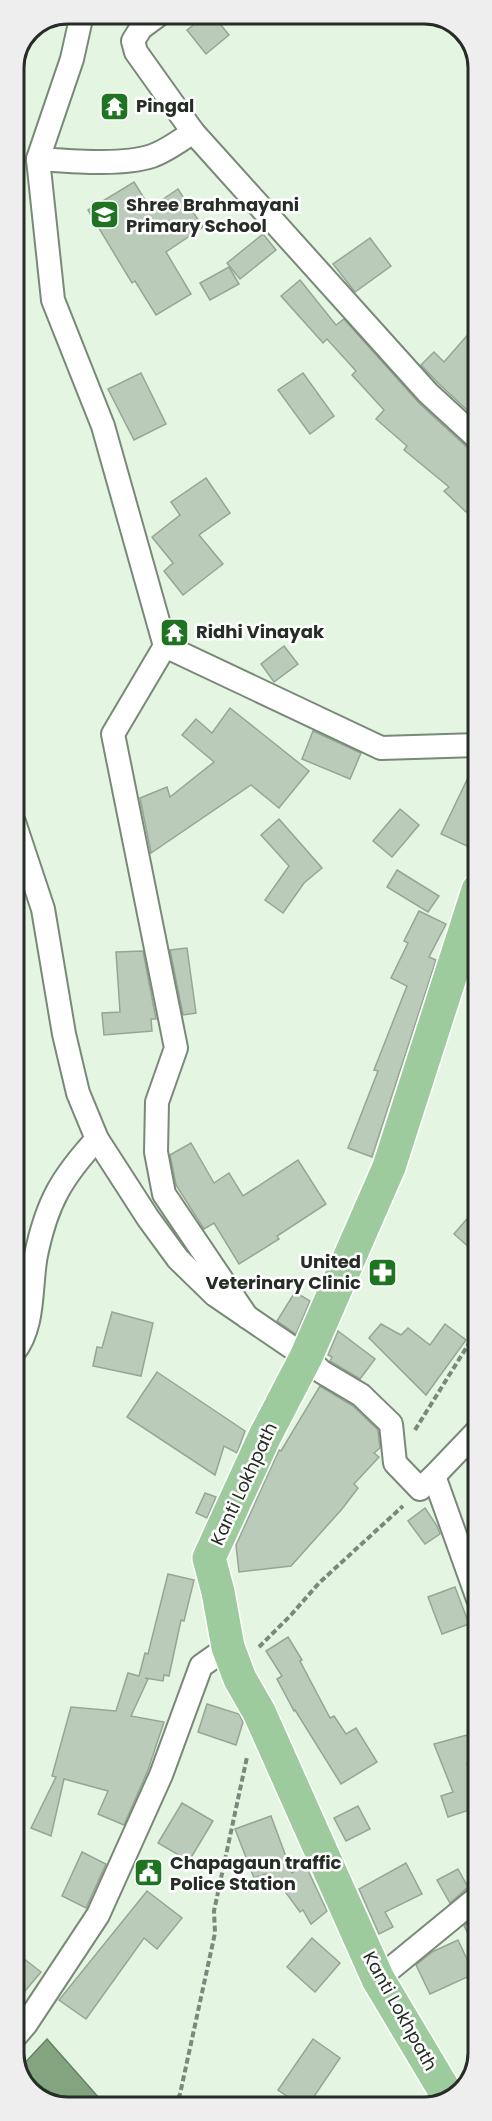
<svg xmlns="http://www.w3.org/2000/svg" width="492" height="2121" viewBox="0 0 492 2121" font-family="Poppins,sans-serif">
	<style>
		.water { fill: #82a580; stroke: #668165; stroke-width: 1.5 }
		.building { fill: #baccb9; stroke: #96a694; stroke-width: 1.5 }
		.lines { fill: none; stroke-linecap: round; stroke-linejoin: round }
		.minor-casing { stroke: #798978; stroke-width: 26 }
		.primary-casing { stroke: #fff; stroke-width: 36 }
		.path { stroke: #7c887b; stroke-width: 4; stroke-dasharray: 6 3; stroke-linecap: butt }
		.minor { stroke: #fff; stroke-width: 22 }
		.primary { stroke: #9ecb9d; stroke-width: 33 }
		.labels { text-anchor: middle; stroke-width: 5; stroke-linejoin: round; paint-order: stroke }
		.poi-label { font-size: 18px; font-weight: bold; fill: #262d26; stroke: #fff; text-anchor: start }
		.street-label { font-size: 18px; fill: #262d26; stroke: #fff }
		.rim { fill: none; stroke: #262d26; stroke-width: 3 }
	</style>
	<rect width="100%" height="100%" fill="#e4f6e2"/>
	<polygon class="water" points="47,2039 107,2107 62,2107 32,2094 18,2070"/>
	<g class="building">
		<polygon points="207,14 212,14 229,35 206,54 187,30"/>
		<polygon points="134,182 150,208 178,189 203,227 166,252 191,294 156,315 135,281 132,283 88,210"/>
		<polygon points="263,234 276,250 240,279 227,263"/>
		<polygon points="370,238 391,266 355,292 333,264"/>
		<polygon points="229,267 239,284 210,300 200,283"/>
		<polygon points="300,280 336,325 344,319 419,403 469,449 478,452 478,499 466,512 444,491 449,487 404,450 407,446 376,419 384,410 352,375 356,371 327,339 323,343 281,296"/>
		<polygon points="478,323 478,371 469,381 478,388 478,420 438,383 421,365 434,352 444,362"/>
		<polygon points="141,373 166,424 134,440 108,389"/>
		<polygon points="303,373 334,416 310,434 278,390"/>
		<polygon points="206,478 230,513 199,535 223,564 183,595 164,571 173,563 152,537 180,515 171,502"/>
		<polygon points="284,646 298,664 274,682 261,664"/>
		<polygon points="230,708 309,771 279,808 251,785 151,853 140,798 167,787 170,797 214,762 182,735 196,719 212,733"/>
		<polygon points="313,731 361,753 350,779 302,759"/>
		<polygon points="477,759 478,759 478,851 441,834"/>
		<polygon points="400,809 419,825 392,857 373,841"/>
		<polygon points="279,819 322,868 304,883 283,913 265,900 289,866 261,835"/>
		<polygon points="397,870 439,896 428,912 387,887"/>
		<polygon points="419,911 446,924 429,957 436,960 372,1157 348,1148 378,1071 374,1070 407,986 391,978 408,943 404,941"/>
		<polygon points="187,948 196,1013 183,1015 170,950"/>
		<polygon points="143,951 156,1019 151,1019 152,1031 104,1035 102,1013 120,1012 116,952"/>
		<polygon points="191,1143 214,1183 229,1173 243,1196 298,1160 326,1204 277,1236 279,1239 239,1264 214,1223 204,1229 176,1185 170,1155"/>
		<polygon points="478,1206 478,1255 454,1234"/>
		<polygon points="295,1292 310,1301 296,1334 277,1321"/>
		<polygon points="112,1312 153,1323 141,1376 93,1366 97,1347 102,1348"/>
		<polygon points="381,1324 401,1335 408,1328 430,1345 445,1324 466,1340 426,1395 369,1338"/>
		<polygon points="338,1331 375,1359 360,1379 330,1361 332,1357 328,1355"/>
		<polygon points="157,1372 245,1431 237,1453 224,1446 215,1475 127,1417"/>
		<polygon points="320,1386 353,1406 378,1430 380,1448 374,1453 379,1457 354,1484 358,1488 342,1509 291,1566 239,1572 236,1545 279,1450 281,1451"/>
		<polygon points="205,1493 216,1497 207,1518 196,1513"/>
		<polygon points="425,1508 437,1526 440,1534 425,1544 408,1521"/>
		<polygon points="168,1574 194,1580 184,1621 181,1620 169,1676 164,1675 163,1681 145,1678 148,1679 131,1716 164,1722 148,1770 124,1825 98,1814 108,1791 64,1779 51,1836 31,1828 56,1777 52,1776 71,1707 116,1711 128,1673 139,1676 145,1653 148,1654"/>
		<polygon points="455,1587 469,1624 442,1634 428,1597"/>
		<polygon points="288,1637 302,1660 300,1661 330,1718 334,1716 346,1734 356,1728 377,1762 341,1784 295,1710 294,1711 277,1679 282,1676 266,1651"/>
		<polygon points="207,1704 239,1714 243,1722 236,1745 198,1732"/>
		<polygon points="478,1732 478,1760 467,1764 478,1799 478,1807 448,1817 441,1796 453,1792 434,1744"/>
		<polygon points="182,1803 213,1821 189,1861 158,1843"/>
		<polygon points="358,1806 370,1829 346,1841 334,1818"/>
		<polygon points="271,1816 292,1873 305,1864 327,1911 311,1924 303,1910 300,1912 276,1879 270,1881 266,1874 254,1878 235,1829"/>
		<polygon points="82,1852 106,1864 86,1908 62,1896"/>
		<polygon points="406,1863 422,1894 385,1912 393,1927 379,1934 359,1889"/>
		<polygon points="458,1869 468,1887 450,1903 437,1880"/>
		<polygon points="147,1891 182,1918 157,1949 144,1938 86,2019 59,2000"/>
		<polygon points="478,1914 478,1952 464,1926"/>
		<polygon points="312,1938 340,1963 315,1992 287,1967"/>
		<polygon points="458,1940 474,1974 430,1994 416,1965 432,1952"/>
		<polygon points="14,1951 41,1972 14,2004"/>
		<polygon points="313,2039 340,2058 307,2107 303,2107 278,2090"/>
	</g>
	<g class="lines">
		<defs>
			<g id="minor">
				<polyline points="82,14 72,59 38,159 53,300 103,426 165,646"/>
				<polyline points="160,14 141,28 133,41 136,52 193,132 428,393 478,439"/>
				<path d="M38 159C70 161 122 166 152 156 166 151 180 141 193 132"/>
				<polyline points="14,822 43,909 64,1034 78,1093 97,1139 148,1218 178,1259 215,1295 306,1357 322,1372 361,1395 391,1424 395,1463 420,1489 434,1476"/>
				<polyline points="247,1317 164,1194 156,1152 157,1102 176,1048 113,734 165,646 381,748 478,745"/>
				<path d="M14 1352C35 1326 30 1286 36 1255 47 1202 62 1177 97 1139"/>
				<polyline points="478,1430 434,1476 478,1599"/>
				<polyline points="378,1979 478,1897"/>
				<polyline points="14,2038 26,2024 98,1915 161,1775 201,1666 228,1647"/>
			</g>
			<polyline id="primary" points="449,2098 378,1979 259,1712 240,1679 228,1647 218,1592 209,1558 264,1438 306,1357 389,1167 478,890"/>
		</defs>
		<use href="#minor" class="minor-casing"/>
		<use href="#primary" class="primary-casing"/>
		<g class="path">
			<polyline points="415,1430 478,1329"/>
			<polyline points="259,1647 291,1615 319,1583 403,1506"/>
			<polyline points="175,2107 180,2094 215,1933 214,1911 247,1757"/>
		</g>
		<use href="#minor" class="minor"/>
		<use href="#primary" class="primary"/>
	</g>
	<defs>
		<symbol id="temple-square" viewBox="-11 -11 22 22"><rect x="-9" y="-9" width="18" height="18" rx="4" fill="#1e7420" stroke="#fff"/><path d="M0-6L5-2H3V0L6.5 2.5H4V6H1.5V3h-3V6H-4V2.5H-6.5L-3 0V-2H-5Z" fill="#fff"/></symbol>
		<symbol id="school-square" viewBox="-11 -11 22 22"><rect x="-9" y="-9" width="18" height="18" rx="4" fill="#1e7420" stroke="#fff"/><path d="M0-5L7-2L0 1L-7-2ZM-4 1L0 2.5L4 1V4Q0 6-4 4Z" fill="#fff"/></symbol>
		<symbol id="pharmacy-square" viewBox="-11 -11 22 22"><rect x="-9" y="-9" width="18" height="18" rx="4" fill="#1e7420" stroke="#fff"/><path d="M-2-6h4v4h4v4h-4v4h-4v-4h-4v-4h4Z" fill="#fff"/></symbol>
		<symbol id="civic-square" viewBox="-11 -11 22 22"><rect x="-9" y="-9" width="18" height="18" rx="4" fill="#1e7420" stroke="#fff"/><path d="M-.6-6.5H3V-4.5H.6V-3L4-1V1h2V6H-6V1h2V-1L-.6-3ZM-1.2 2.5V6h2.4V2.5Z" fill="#fff"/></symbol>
	</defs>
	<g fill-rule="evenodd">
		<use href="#temple-square" x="98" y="90" width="33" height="33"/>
		<use href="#school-square" x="88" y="198" width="33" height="33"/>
		<use href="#temple-square" x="158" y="616" width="33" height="33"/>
		<use href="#pharmacy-square" x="366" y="1256" width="33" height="33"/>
		<use href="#civic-square" x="132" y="1856" width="33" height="33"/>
	</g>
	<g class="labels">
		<g class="poi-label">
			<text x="136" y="112">Pingal</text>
			<text x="126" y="211">Shree Brahmayani<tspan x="126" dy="21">Primary School</tspan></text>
			<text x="196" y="638">Ridhi Vinayak</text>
			<text x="361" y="1268" text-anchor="end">United<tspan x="361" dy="21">Veterinary Clinic</tspan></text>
			<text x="170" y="1869">Chapagaun traffic<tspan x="170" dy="21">Police Station</tspan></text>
		</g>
		<g class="street-label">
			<text transform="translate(244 1484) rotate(-65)" y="6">Kanti Lokhpath</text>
			<text transform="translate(400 2011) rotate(61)" y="6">Kanti Lokhpath</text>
		</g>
	</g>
	<path d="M0 0H492V2121H0ZM68 24H424A44 44 0 0 1 468 68V2053A44 44 0 0 1 424 2097H68A44 44 0 0 1 24 2053V68A44 44 0 0 1 68 24Z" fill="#eee" fill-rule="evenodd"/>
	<path class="rim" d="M68 24H424A44 44 0 0 1 468 68V2053A44 44 0 0 1 424 2097H68A44 44 0 0 1 24 2053V68A44 44 0 0 1 68 24Z"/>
</svg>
